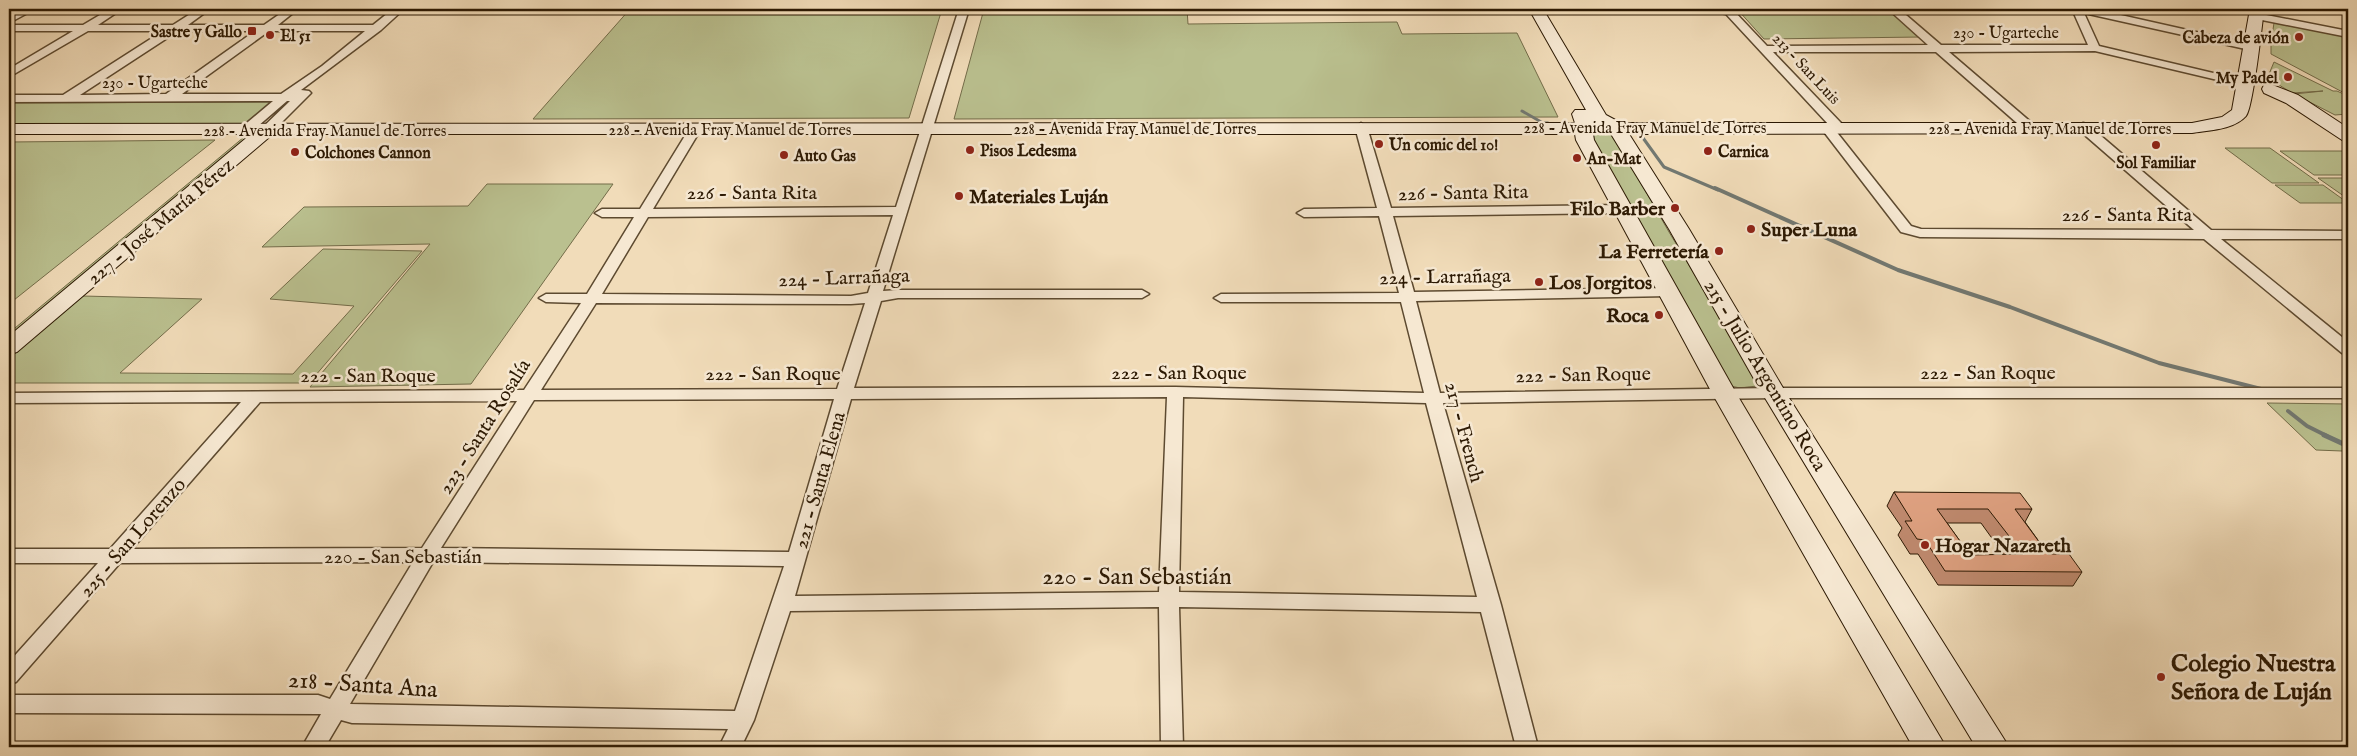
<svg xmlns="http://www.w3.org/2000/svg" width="2357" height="756" viewBox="0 0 2357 756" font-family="'IM FELL English',serif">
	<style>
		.green { fill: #bac08f; stroke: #736c49 }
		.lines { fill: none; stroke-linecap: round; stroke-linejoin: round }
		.stream-far2 { stroke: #727871; stroke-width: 3 }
		.stream-far1 { stroke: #727871; stroke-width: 4 }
		.stream { stroke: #727871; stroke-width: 5 }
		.street-casing { stroke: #5d4a30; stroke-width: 3 }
		.secondary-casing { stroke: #2c1903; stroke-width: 2 }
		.street { fill: #f6e8d2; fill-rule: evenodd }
		.secondary { fill: #f6e8d2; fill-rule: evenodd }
		.wall { fill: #c08a6f; stroke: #2c1903; fill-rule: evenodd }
		.building { fill: #dfa181; stroke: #2c1903; fill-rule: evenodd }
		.poi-dot { fill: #8f2418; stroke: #f6e8d2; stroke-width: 2 }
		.labels { text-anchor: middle; stroke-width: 5; stroke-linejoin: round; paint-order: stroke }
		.far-poi-label { font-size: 16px; font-weight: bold; fill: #2c1903; stroke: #f6e8d2; text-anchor: start }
		.far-street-label { font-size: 16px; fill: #2c1903; stroke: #f6e8d2 }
		.street-label { font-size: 20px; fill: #2c1903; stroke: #f6e8d2 }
		.poi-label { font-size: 20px; font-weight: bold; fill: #2c1903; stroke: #f6e8d2; text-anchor: start }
		.near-street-label { font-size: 24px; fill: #2c1903; stroke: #f6e8d2 }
		.near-poi-label { font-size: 24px; font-weight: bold; fill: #2c1903; stroke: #f6e8d2; text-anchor: start }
	</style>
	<rect width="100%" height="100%" fill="#f1dcb9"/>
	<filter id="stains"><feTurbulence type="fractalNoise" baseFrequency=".004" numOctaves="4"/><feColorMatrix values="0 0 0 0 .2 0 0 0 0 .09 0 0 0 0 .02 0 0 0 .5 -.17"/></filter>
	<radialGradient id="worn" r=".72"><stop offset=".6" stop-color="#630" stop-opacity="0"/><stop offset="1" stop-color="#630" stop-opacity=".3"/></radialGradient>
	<g class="green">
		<polygon points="630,9 942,9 909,118 533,119"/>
		<polygon points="984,9 1187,9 1188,24 1397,22 1402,34 1517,33 1558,117 954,119"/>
		<polygon points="1737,9 1888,9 1922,37 1764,39"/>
		<polygon points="2274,23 2348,37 2348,95 2271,54 2271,44 2285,43 2272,36"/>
		<polygon points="2274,62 2333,91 2337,91 2348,96 2348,114 2335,115 2294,94 2323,91 2292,93 2271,80 2269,74"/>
		<polygon points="283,102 257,124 9,125 9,103"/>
		<polygon points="1607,132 1614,136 1669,232 1757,378 1757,386 1740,388 1731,386 1587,135"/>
		<polygon points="244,137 252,137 9,341 9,333"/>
		<polygon points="215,140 9,304 9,142"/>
		<polygon points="2225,148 2270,148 2319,183 2272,183"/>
		<polygon points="2280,151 2348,151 2348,175 2314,175"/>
		<polygon points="2318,178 2348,178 2348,199"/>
		<polygon points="487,184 613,184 471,384 310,387 430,244 262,247 304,207 468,206"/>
		<polygon points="2275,185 2323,185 2348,203 2300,203"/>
		<polygon points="323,249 422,251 309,383 9,383 9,359 83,296 202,299 120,373 293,374 354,306 270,299"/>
		<polygon points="2267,403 2348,404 2348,454 2342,451 2316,450"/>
	</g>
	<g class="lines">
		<g class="stream-far2">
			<polyline points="1522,111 1543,123 1548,123"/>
			<polyline points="1638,131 1664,167 1718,190"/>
		</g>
		<g class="stream-far1">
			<polyline points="1715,188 1898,270 2010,307 2159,363 2261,389"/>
			<polyline points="2288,411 2307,426 2327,436"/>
		</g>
		<polyline class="stream" points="2324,435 2348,446"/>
		<defs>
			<g id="street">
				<polygon points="23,9 35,9 9,23 9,16"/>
				<path d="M110 9H122L98 25H173L198 9H210L188 25H264L287 9H298L278 25H373L393 9H404L381 30 301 90 309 91 311 93 271 133H263L261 130 263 127 290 101H287L250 133H242L240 130 242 127 273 101 9 102V95H63L163 31H88L9 77V69L73 31H9V25H83ZM178 31H255L166 94 80 95ZM269 31H365L322 66 281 94H182Z"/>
				<path d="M959 9H969L883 291 898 290H1142L1149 294 1142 298H898L881 301 854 388 1175 387 1424 393 1401 302H1221L1214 298 1221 294 1399 293 1379 216 1304 217 1297 213 1304 209 1377 208 1355 127 1361 123 1367 127 1391 208 1623 205 1630 209 1623 213 1393 216 1414 292 1669 288 1676 292 1669 296 1416 301 1440 393 1774 388H2348V398H1774L1443 403 1501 605 1538 747H1516L1481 612 1179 607 1183 747H1161L1159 607 790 611 754 720 741 747H719L728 729 352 723 341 720 325 747H302L321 714 9 713V695H318L330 699 413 562 120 563 16 682 9 684V662L98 563H9V549H110L241 402 9 403V393L524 390 581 303 546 302 539 298 546 294H587L634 217H602L595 213 602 209H640L691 126 695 125 701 129 653 209 896 207ZM893 215 868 293 851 296 602 294 648 217ZM596 303 851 304 865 303 837 389 541 390ZM1167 397 1159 592 795 596 851 399ZM1183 397 1426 403 1477 597 1179 592ZM834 399 789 552 441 548 534 400ZM517 401 422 548 132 549 260 402ZM433 562 784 566 735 711 350 704Z"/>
				<polygon points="1519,9 1697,9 1692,12 1523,13 1519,12"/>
				<polygon points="1707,9 1733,10 1767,46 1928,45 1888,9 1899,9 1941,45 2088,45 2072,9 2094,9 2254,45 2255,47 2250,50 2084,13 2099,46 2247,81 2249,83 2243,86 2095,51 1949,52 2033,124 2035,127 2029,131 2025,130 1936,52 1773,52 1842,124 1844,127 1842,130 1835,130 1911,226 1921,229 2194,230 2079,130 2077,127 2083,123 2087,124 2211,230 2348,231 2348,239 2221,239 2348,342 2348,355 2342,353 2204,239 1920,237 1901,232 1821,128 1823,125 1829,125 1726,14 1708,11"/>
				<polygon points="2256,13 2348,31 2348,37 2252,18 2252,14"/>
			</g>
			<g id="secondary">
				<path d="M1529 9H1543L1606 115 1621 123H2192L2222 117 2232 110 2250 9H2264C2262 25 2253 109 2246 116 2233 130 2210 130 2192 133L1629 134 1689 229 1786 393 2009 747H1976L1762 393 1669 229 1611 134H1593L1594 140 1736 393 1946 747H1913L1712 393 1576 140 1575 134H273L17 352 9 354V336L251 134H9V124L1575 123 1572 114 1575 110H1586Z"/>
				<polygon points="2270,84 2298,95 2348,128 2348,141 2342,140 2286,103 2264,93 2262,89 2264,85"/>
			</g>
		</defs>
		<use href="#street" class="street-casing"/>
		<use href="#secondary" class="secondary-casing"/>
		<use href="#street" class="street"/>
		<use href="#secondary" class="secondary"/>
	</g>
	<path class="wall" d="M1894 492 2032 509 2025 522 2048 554 2082 572 2073 586 1938 585 1918 554H1910L1898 535 1902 528 1887 506ZM1947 523H1981L2004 555H1970Z"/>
	<path class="building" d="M1894 492 2020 493 2032 509H2015L2048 554H2069L2082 572 1945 571 1925 540 1917 539 1905 521H1912ZM1937 509H1988L2023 554 1970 555Z"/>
	<g class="poi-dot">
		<rect x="247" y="26" width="10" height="10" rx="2.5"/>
		<circle cx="270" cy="35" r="5"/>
		<circle cx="2299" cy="37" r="5"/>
		<circle cx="2288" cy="77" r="5"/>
		<circle cx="1379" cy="144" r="5"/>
		<circle cx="2156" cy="145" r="5"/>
		<circle cx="970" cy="150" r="5"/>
		<circle cx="1708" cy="151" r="5"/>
		<circle cx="295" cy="152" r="5"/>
		<circle cx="784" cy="155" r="5"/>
		<circle cx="1577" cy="158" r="5"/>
		<circle cx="959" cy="196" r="5"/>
		<circle cx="1675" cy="208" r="5"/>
		<circle cx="1751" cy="229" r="5"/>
		<circle cx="1719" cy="251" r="5"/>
		<circle cx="1539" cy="282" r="5"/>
		<circle cx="1659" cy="315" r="5"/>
		<circle cx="1925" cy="545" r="5"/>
		<circle cx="2161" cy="677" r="5"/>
	</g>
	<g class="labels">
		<g class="far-poi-label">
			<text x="242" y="37" text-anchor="end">Sastre y Gallo</text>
			<text x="280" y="41">El 51</text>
			<text x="2289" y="43" text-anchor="end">Cabeza de avión</text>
			<text x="2278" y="83" text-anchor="end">My Padel</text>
			<text x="1389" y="150">Un comic del 10!</text>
			<text x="980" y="156">Pisos Ledesma</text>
			<text x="1718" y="157">Carnica</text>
			<text x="305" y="158">Colchones Cannon</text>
			<text x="794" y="161">Auto Gas</text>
			<text x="1587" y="164">An-Mat</text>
			<text x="2156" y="168" text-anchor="middle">Sol Familiar</text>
		</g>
		<g class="far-street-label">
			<text x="2006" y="38">230 - Ugarteche</text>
			<text transform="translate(1807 68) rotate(47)" y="6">213 - San Luis</text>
			<text x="155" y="88">230 - Ugarteche</text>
			<text x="1645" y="133">228 - Avenida Fray Manuel de Torres</text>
			<text x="1135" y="134">228 - Avenida Fray Manuel de Torres</text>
			<text x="2050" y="134">228 - Avenida Fray Manuel de Torres</text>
			<text x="730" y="135">228 - Avenida Fray Manuel de Torres</text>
			<text x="325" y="136">228 - Avenida Fray Manuel de Torres</text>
		</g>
		<g class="street-label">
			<text x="752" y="199">226 - Santa Rita</text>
			<text transform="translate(1463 192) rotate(-1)" y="7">226 - Santa Rita</text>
			<text x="2127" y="221">226 - Santa Rita</text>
			<text transform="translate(160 221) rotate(-40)" y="7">227 - José María Pérez</text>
			<text transform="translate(1445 276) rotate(-1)" y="7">224 - Larrañaga</text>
			<text transform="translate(844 277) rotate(-2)" y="7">224 - Larrañaga</text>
			<text x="1179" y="379">222 - San Roque</text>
			<text x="1988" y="379">222 - San Roque</text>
			<text x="773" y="380">222 - San Roque</text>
			<text transform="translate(1583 374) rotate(-1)" y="7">222 - San Roque</text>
			<text x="368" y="382">222 - San Roque</text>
			<text transform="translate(1766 375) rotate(59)" y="7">215 - Julio Argentino Roca</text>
			<text transform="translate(484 426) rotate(-58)" y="7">223 - Santa Rosalía</text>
			<text transform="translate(1465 432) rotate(75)" y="7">217 - French</text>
			<text transform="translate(819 480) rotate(-74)" y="7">221 - Santa Elena</text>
			<text transform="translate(132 537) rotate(-49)" y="7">225 - San Lorenzo</text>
			<text x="403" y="563">220 - San Sebastián</text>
		</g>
		<g class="poi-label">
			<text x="969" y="203">Materiales Luján</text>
			<text x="1665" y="215" text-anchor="end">Filo Barber</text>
			<text x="1761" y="236">Super Luna</text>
			<text x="1709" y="258" text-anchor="end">La Ferretería</text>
			<text x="1549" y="289">Los Jorgitos</text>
			<text x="1649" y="322" text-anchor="end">Roca</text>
			<text x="1935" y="552">Hogar Nazareth</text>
		</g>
		<g class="near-street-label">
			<text x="1137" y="584">220 - San Sebastián</text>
			<text transform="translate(363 684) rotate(4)" y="8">218 - Santa Ana</text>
		</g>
		<g class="near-poi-label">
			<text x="2171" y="671">Colegio Nuestra<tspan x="2171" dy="28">Señora de Luján</tspan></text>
		</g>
	</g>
	<rect width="2357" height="756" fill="none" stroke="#f1dcb9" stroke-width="30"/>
	<rect x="10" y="10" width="2337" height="736" fill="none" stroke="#2c1903" stroke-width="2.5"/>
	<rect x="15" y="15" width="2327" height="726" fill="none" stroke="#2c1903"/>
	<rect width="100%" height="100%" filter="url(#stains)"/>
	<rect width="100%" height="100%" fill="url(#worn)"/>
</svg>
